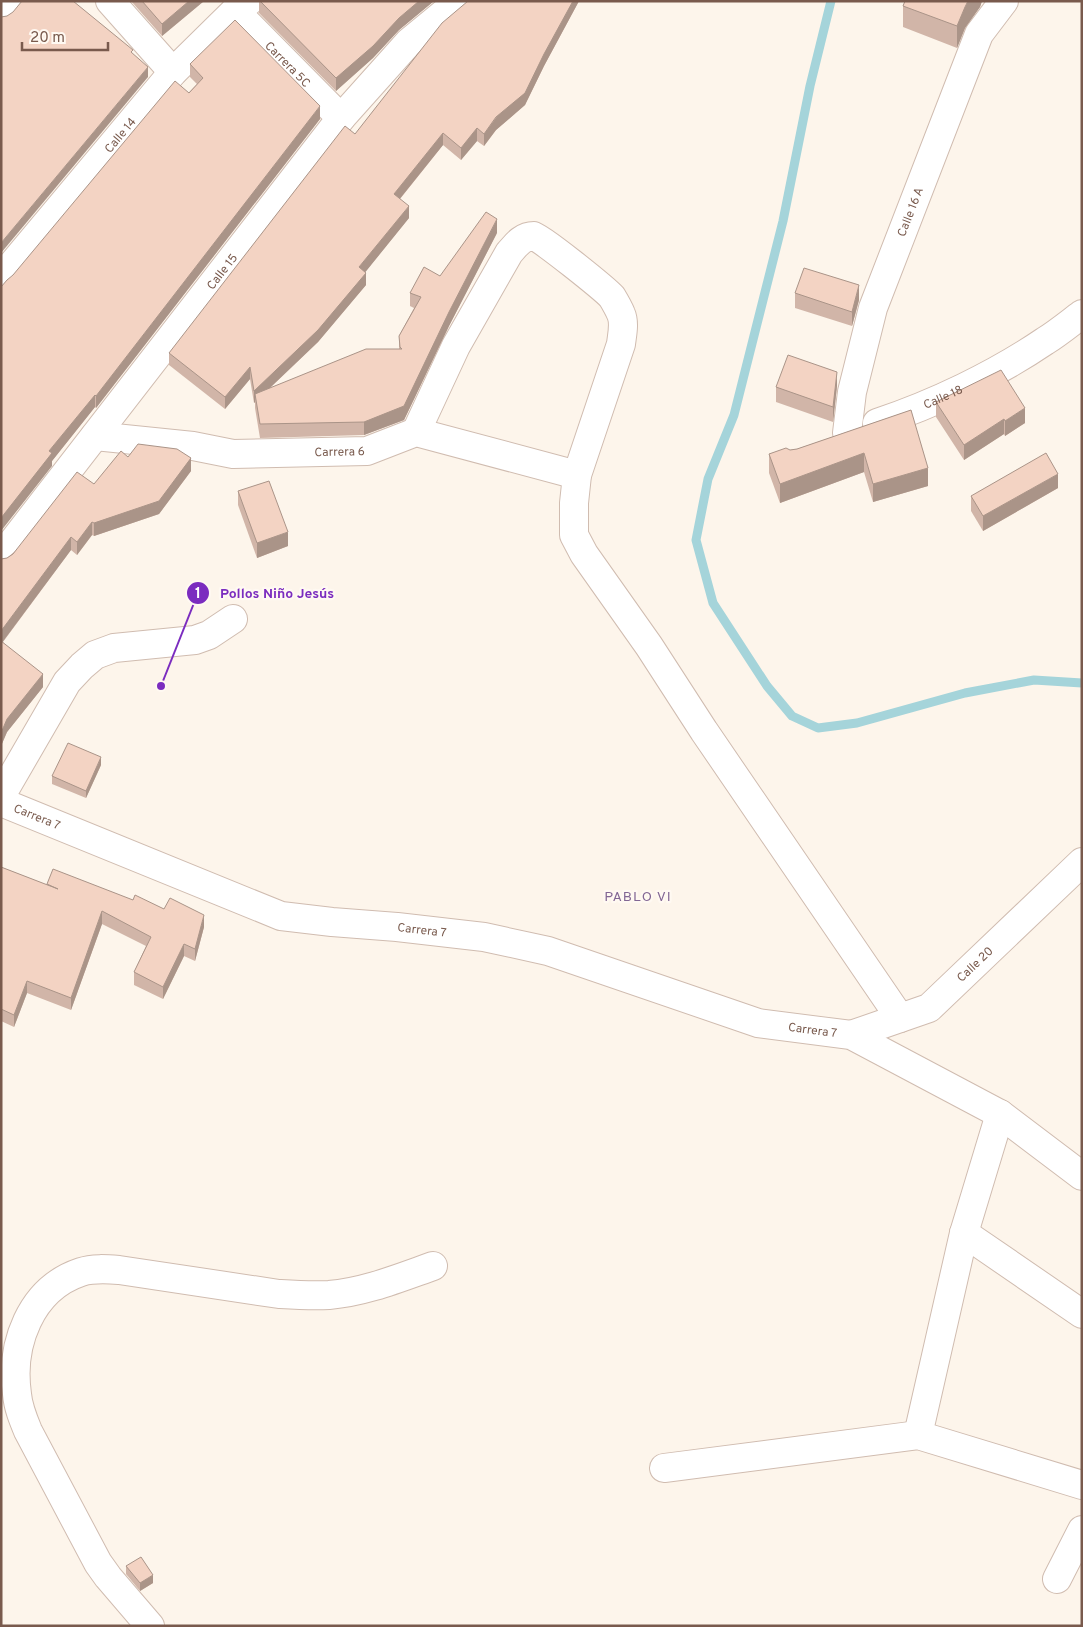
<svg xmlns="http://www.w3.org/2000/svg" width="1083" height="1627" viewBox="0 0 1083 1627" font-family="Overpass,sans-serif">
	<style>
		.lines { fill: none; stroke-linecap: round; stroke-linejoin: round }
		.stream { stroke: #a5d4da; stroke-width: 9 }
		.minor-casing { stroke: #d0bcb0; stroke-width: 30 }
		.minor { stroke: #fff; stroke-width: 28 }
		.wall { fill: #d1b5a8 }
		.shaded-wall { fill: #aa9488 }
		.building { fill: #f3d3c3; stroke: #aa9488 }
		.labels { text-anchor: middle; stroke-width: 4.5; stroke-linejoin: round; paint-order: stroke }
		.street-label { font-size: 12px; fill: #795a4d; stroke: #fff9f2 }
		.neighbourhood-label { font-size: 14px; letter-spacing: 1px; fill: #826694; stroke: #fff9f2 }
		.leader { fill: none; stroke: #7b2cbf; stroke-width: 2 }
		.callout-dot { fill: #7b2cbf; stroke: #fff9f2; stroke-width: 2 }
		.mark-label { font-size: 15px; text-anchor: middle; font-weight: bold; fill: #fff }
		.callout-label { font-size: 14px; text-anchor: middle; font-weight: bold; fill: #7b2cbf; stroke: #fff9f2; stroke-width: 4.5; stroke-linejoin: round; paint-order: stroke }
	</style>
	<rect width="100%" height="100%" fill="#fdf5eb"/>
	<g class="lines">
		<polyline class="stream" points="831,1 810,86 783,221 734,415 708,479 696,540 713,603 767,686 792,716 818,728 857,723 965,693 1034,680 1082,683"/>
		<defs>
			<g id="minor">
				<polyline points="110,1 173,72"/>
				<path id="s1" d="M235 11 341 118"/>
				<polyline points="1,12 10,1"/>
				<path id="s2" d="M1 278 173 72 235 11 249 1"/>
				<path id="s3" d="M877 423C934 404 995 375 1045 341 1058 333 1070 323 1082 314"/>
				<path d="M416 432 456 346 509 253C516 245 522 236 534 236 540 237 605 289 612 297 615 302 619 309 621 314 625 323 622 335 621 344L577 475 574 503V535L584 554 649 646 704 731 900 1018"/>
				<path id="s4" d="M847 433 852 392 873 308 979 34 1004 1"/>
				<path id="s5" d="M95 436 193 446 233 454 367 451 416 432 577 475"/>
				<path id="s6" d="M1 557 341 118 409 42 459 1"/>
				<polyline points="1,796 67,682 82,666 95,655 114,648 195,640 209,635 233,619"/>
				<path id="s7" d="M1 802 281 916 332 922 397 927 484 937 548 951 758 1023 851 1035 1000 1114 1082 1176"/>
				<path id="s8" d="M851 1035 929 1008 1082 862"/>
				<polyline points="964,1233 1082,1314"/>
				<polyline points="918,1435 964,1233 1000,1114"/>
				<polyline points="664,1468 918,1435 1082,1485"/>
				<polyline points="1057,1579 1082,1530"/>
				<path d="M150 1626 108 1577 98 1563 28 1431C23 1419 18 1407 17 1394 10 1345 30 1289 81 1272 93 1268 106 1269 119 1270L279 1294C296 1295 312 1296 329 1295 365 1292 399 1278 433 1266"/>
			</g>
		</defs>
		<use href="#minor" class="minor-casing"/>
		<use href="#minor" class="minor"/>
	</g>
	<g class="wall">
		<polygon points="131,1 204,1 162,36"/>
		<polygon points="259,1 434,1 399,30 373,58 336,91 259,13"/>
		<polygon points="468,1 579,1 544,66 525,105 496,130 484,146 477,141 461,160 443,145 400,199 409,218 365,272 366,285 318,342 270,388 399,349 399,336 414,308 410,306 410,293 440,276 497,233 449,326 404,420 364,435 260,438 255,408 255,402 254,403 250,379 225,409 169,365 169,353"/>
		<polygon points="905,1 982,1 980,7 965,28 957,48 903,27 903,6"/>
		<polygon points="190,64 320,119 96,408 95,407 52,461 52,466 13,275 197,84 190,77"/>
		<polygon points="795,293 859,300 852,326 795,308"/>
		<polygon points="837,386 833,422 776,402 776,387"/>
		<polygon points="936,402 1025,423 1005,436 1004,434 964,460 936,417"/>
		<polygon points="911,410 928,486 873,502 864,472 780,503 769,473 769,454 790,450 797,449"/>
		<polygon points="128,457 191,471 159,514 94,536 92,535 77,555 71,550 3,642 43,687 7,732 1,746 1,559 7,558 94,484"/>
		<polygon points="1058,488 983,531 971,511 971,496"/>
		<polygon points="238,491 288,546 257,558 238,505"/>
		<polygon points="101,765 86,798 52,784 52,776"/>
		<polygon points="1,867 47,885 47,884 133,900 164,909 204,927 195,961 184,956 163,999 134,985 134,972 146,946 102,924 71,1010 27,993 14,1027 1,1021"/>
		<polygon points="126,1566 153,1583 140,1591 126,1574"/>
	</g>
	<g class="shaded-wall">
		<polygon points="189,1 204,1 162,36 162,24"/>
		<polygon points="419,1 434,1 399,30 373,58 336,91 336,78 399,18"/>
		<polygon points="573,1 579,1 544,66 525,105 496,130 484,146 484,134 544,54"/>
		<polygon points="968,1 982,1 980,7 965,28 957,48 957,26 965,7"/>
		<polygon points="148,67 148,77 1,253 1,243"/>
		<polygon points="320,106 320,119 96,408 96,396"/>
		<polygon points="477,128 477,141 461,160 461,148"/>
		<polygon points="443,133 443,145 394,206 394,194"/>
		<polygon points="409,206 409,218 359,280 359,267"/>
		<polygon points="497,219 497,233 449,326 404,420 364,435 364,422 449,312"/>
		<polygon points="366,273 366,285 318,342 256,401 255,394 255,402 254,403 254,391"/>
		<polygon points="859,285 859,300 852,326 852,312"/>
		<polygon points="250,367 250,379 225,409 225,397"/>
		<polygon points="837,372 837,386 833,422 833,407"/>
		<polygon points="95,395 95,407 52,461 52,466 1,531 1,518 49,451"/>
		<polygon points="1025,408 1025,423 1005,436 1005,421"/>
		<polygon points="1004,419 1004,434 964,460 964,445"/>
		<polygon points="864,453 864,472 780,503 780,484"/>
		<polygon points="191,458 191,471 159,514 94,536 94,523"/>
		<polygon points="928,468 928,486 873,502 873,484"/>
		<polygon points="1058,474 1058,488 983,531 983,516"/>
		<polygon points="92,522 92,535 77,555 77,542"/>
		<polygon points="288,532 288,546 257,558 257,543"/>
		<polygon points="71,537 71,550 1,644 1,631"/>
		<polygon points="43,674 43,687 7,732 1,746 1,733 7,719"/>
		<polygon points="101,757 101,765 86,798 86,791"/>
		<polygon points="102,911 102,924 71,1010 71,998"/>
		<polygon points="204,915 204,927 195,961 195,949"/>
		<polygon points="184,944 184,956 163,999 163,987"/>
		<polygon points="27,981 27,993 14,1027 14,1015"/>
		<polygon points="153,1575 153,1583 140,1591 140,1583"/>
	</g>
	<g class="building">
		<polygon points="22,1 73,1 133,50 131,52 148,67 1,243 1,17 7,16 13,12"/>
		<polygon points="142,1 189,1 162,24"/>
		<polygon points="260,1 419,1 399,18 373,46 336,78"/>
		<polygon points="468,1 573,1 544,54 525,93 496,117 484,134 477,128 461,148 443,133 394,194 409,206 359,267 366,273 318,330 254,391 250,367 225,397 169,353 345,126 355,134 442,23"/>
		<polygon points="905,1 968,1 965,7 957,26 903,6"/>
		<polygon points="235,20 320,106 96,396 95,395 49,451 52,453 1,518 1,287 7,280 13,275 175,81 189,93 203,78 190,64"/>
		<polygon points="486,212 497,219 449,312 404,406 364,422 260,424 255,394 366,349 402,349 400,347 399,336 421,297 410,293 424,267 440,276"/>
		<polygon points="804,268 859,285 852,312 795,293"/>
		<polygon points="788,355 837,372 833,407 776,387"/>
		<polygon points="1001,370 1025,408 1005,421 1004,419 964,445 936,402"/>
		<polygon points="911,410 928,468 873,484 864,453 780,484 769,454 786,448 790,450 797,449"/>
		<polygon points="138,444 177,449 191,458 159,501 94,523 92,522 77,542 71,537 1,631 1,559 7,558 13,554 77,472 94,484 121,451 128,457"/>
		<polygon points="1046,453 1058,474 983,516 971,496"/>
		<polygon points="269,481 288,532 257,543 238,491"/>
		<polygon points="1,641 43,674 7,719 1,733"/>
		<polygon points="68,743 101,757 86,791 52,776"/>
		<polygon points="1,867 58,889 47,884 53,869 133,900 135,895 164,909 170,898 204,915 195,949 184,944 163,987 134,972 151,937 102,911 71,998 27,981 14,1015 1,1009"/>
		<polygon points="141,1557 153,1575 140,1583 126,1566"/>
	</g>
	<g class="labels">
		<g class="street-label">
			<text dy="4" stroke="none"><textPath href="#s1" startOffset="75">Carrera 5C</textPath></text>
			<text dy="4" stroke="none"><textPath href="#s2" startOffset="186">Calle 14</textPath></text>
			<text dy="4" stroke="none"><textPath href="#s4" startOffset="231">Calle 16 A</textPath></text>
			<text dy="4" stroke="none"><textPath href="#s6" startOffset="361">Calle 15</textPath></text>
			<text dy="4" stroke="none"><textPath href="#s3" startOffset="71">Calle 18</textPath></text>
			<text dy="4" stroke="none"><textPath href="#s5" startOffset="246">Carrera 6</textPath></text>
			<text dy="4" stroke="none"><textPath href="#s7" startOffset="39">Carrera 7</textPath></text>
			<text dy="4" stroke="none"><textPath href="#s7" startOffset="444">Carrera 7</textPath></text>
			<text dy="4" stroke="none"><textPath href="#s8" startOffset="146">Calle 20</textPath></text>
			<text dy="4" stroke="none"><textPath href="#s7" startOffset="849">Carrera 7</textPath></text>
		</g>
		<g class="neighbourhood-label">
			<text x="638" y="901">PABLO VI</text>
		</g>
	</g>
	<path class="leader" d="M161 686L198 593"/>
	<g class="callout-dot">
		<circle cx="161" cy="686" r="5"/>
		<circle cx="198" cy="593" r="12"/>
	</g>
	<g class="mark-label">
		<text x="198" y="598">1</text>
	</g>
	<g class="callout-label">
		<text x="277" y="598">Pollos Niño Jesús</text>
	</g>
	<rect width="1083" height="1627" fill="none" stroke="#795a4d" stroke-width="5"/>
	<path d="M22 42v8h86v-8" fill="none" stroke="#795a4d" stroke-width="2.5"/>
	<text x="30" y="42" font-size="15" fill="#795a4d" stroke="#fff9f2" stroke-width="4" paint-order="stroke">20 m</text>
</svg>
